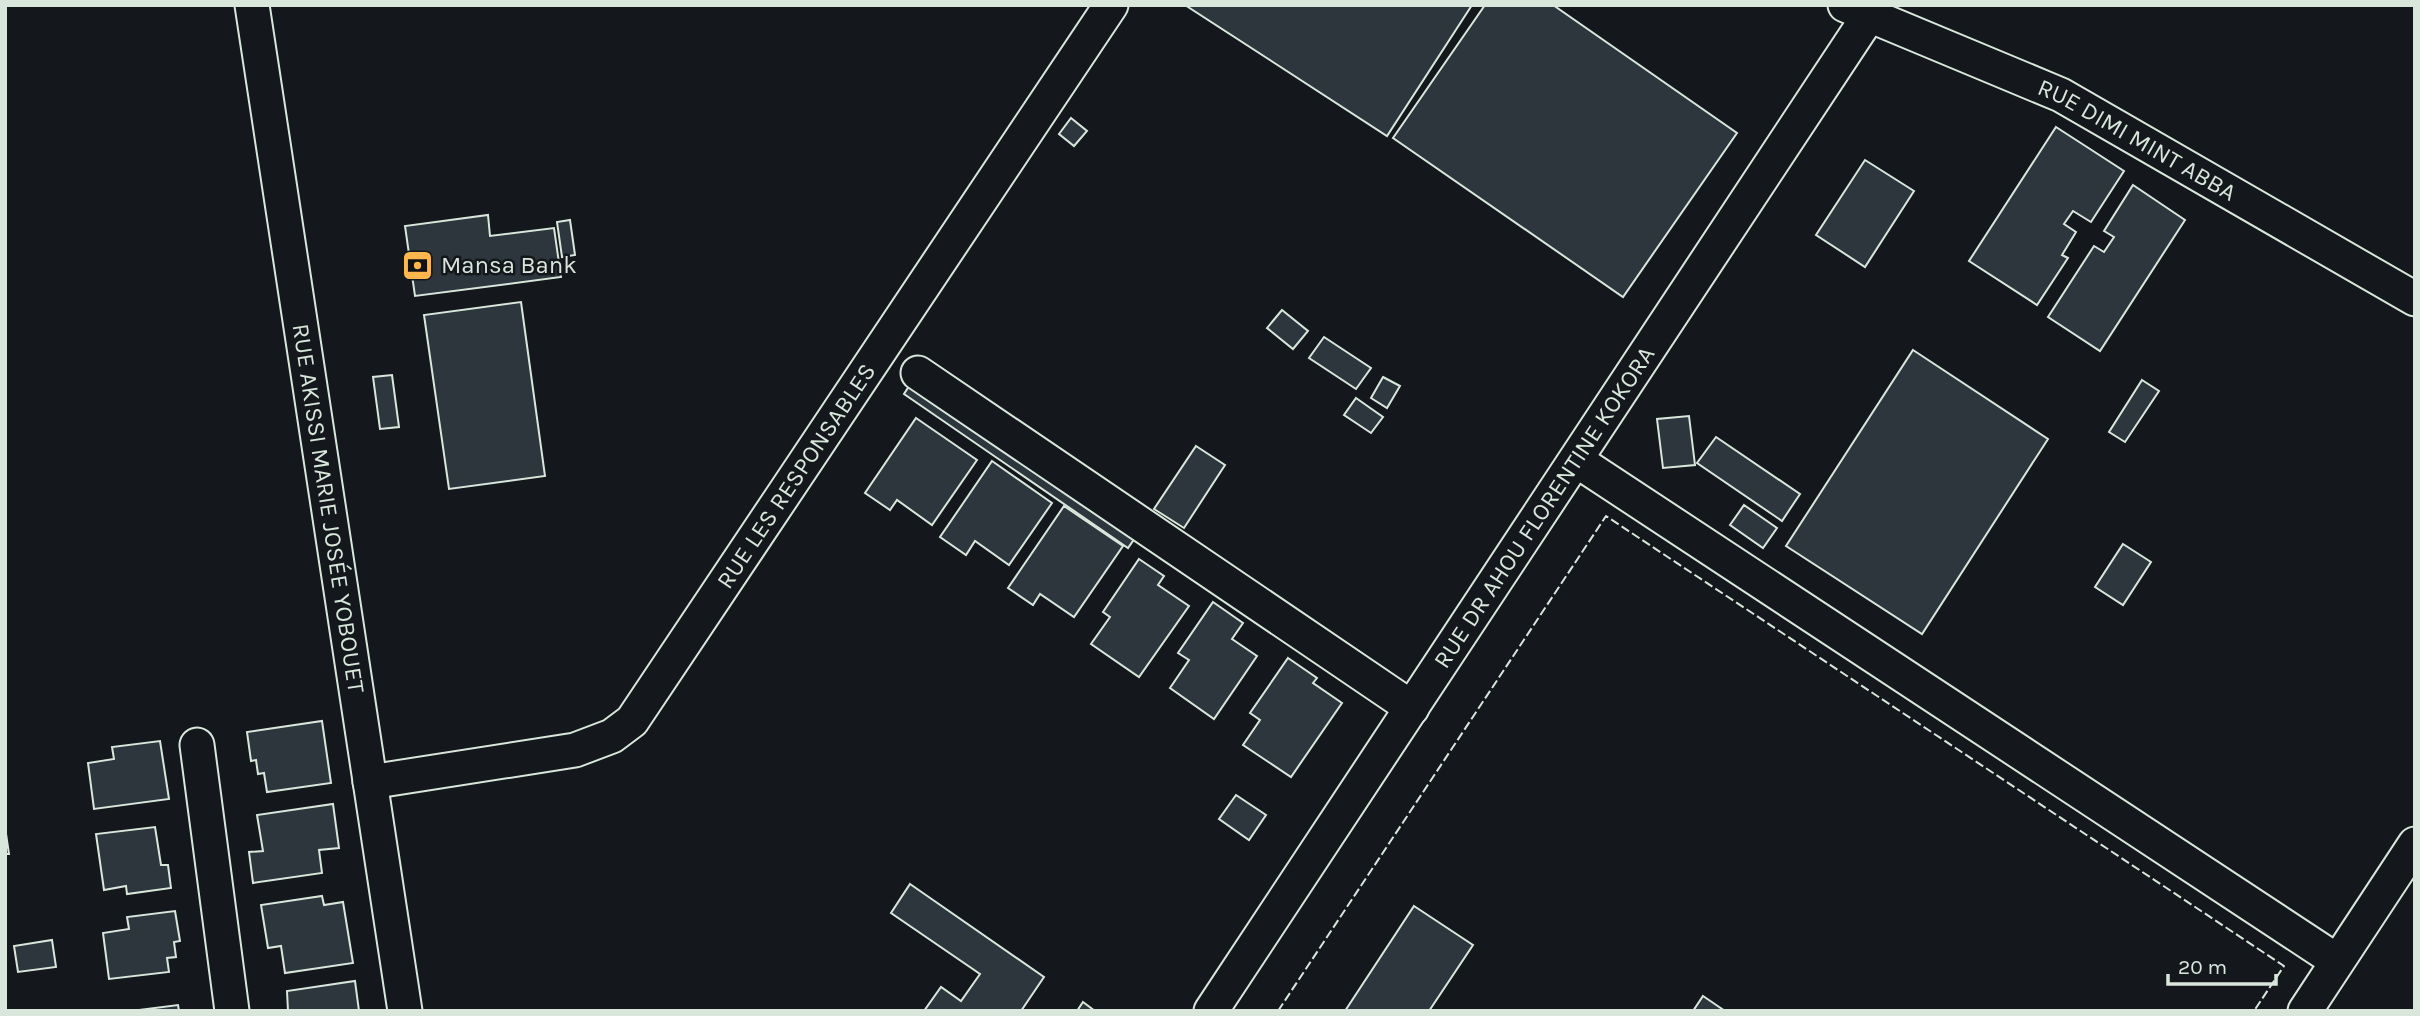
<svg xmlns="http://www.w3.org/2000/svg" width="2420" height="1016" viewBox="0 0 2420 1016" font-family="Karla,sans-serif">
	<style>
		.building { fill: #2c363c; stroke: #d8e6dc; stroke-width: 2 }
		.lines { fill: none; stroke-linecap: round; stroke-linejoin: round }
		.minor-casing { stroke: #d8e6dc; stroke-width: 37 }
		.minor { stroke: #14181c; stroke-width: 33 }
		.fence { stroke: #d8e6dc; stroke-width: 2; stroke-dasharray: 9 3.5; stroke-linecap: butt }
		.labels { text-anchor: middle; stroke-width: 5; stroke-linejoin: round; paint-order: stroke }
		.street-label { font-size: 24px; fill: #d8e6dc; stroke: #14181c }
		.poi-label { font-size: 24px; fill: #d8e6dc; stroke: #14181c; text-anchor: start }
	</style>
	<rect width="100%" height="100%" fill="#14181c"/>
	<g class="building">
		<polygon points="1185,5 1472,5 1387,136"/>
		<polygon points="1485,5 1553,5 1737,133 1623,297 1393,138"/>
		<polygon points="1071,118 1087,131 1074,146 1059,134"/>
		<polygon points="2056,127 2124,171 2091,222 2073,211 2064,224 2076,232 2062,255 2068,258 2037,305 1969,261"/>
		<polygon points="1865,160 1914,191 1865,267 1816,235"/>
		<polygon points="2133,185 2185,220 2100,351 2048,317 2094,246 2104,252 2114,237 2104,231"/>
		<polygon points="488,215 490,236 554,228 561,277 415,296 405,226"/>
		<polygon points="570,220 575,255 562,257 557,222"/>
		<polygon points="521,302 545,476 449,489 424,315"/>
		<polygon points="1282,310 1308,331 1293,349 1267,328"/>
		<polygon points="1324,337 1371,368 1356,389 1309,358"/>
		<polygon points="1913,350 2048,439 1922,634 1786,546"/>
		<polygon points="392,375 399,427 380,429 373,377"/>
		<polygon points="1383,377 1400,386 1387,408 1371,398"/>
		<polygon points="913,380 1137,535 1128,548 904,394"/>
		<polygon points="2142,380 2159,391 2125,442 2109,432"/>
		<polygon points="1356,398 1383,417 1371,433 1344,415"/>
		<polygon points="1689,416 1695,465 1663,468 1657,419"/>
		<polygon points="916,418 977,460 932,525 897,500 890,510 865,493"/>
		<polygon points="1716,437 1800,494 1782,521 1697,463"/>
		<polygon points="1196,446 1225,465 1184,528 1154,509"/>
		<polygon points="992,461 1052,503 1009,565 975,541 966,555 940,537"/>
		<polygon points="1744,505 1777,528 1763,548 1730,525"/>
		<polygon points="1064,506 1123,546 1074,617 1040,594 1033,605 1008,588"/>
		<polygon points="2123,544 2151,562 2123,605 2095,587"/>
		<polygon points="1139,559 1164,576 1158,585 1189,606 1139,677 1091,644 1110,617 1103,612"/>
		<polygon points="1213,602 1243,623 1232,639 1257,656 1214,719 1170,688 1189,660 1178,653"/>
		<polygon points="1288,658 1317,678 1313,683 1342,703 1291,777 1243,745 1260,720 1250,713"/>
		<polygon points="322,721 331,783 267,792 264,773 258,774 256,760 251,761 247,732"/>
		<polygon points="160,741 169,799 94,809 88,763 114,759 112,747"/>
		<polygon points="1236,795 1266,815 1249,840 1219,819"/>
		<polygon points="333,804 339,848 319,850 322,873 253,883 249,852 263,851 257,815"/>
		<polygon points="5,827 9,854 5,854"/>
		<polygon points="155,827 161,865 168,865 171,888 127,894 126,886 104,890 96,834"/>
		<polygon points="910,884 1044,977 1021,1011 924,1011 941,987 961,1001 980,974 891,913"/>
		<polygon points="322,896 324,905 343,902 353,963 285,973 281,946 268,948 261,905"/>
		<polygon points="1414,906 1473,945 1429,1011 1345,1011"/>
		<polygon points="175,911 180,941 174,942 176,957 167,958 169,972 109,979 103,933 129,929 127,917"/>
		<polygon points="52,940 56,967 18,972 14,946"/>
		<polygon points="355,981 359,1011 288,1011 287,991"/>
		<polygon points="1703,996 1725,1011 1693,1011"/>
		<polygon points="1083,1002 1095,1011 1077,1011"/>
		<polygon points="178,1005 179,1011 131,1011"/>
	</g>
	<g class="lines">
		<defs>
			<g id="minor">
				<path id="s1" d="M252 5 405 1011"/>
				<path id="s2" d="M1845 5 2061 95 2415 299"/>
				<polyline points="918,373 1412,708"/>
				<polyline points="1576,460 2337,961"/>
				<polyline points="197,745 232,1011"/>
				<path id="s3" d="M370 782 575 750 612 736 632 721 1111 5"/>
				<path id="s4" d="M1211 1011 1876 5"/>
				<polyline points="2305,1011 2415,844"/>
			</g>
		</defs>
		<use href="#minor" class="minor-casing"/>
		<use href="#minor" class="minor"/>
		<polyline class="fence" points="1278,1011 1606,516 2284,966 2254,1011"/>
	</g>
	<defs>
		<symbol id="bank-square" viewBox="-11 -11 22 22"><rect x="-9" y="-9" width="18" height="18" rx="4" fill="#ffb74d" stroke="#14181c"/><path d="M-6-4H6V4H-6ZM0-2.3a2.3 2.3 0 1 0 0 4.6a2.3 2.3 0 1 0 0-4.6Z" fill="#111"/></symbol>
	</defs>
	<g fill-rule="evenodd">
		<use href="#bank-square" x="400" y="248" width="35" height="35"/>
	</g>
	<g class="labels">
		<g class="street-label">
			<text dy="8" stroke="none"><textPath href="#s2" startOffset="322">RUE DIMI MINT ABBA</textPath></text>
			<text dy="8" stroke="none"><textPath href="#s3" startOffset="567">RUE LES RESPONSABLES</textPath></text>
			<text dy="8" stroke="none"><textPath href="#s1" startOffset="509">RUE AKISSI MARIE JOSÉE YOBOUET</textPath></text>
			<text dy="8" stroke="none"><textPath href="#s4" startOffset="604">RUE DR AHOU FLORENTINE KOKORA</textPath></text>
		</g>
		<g class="poi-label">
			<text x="441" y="273">Mansa Bank</text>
		</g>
	</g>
	<rect width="2420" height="1016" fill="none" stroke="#d8e6dc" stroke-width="14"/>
	<path d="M2168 974v10h108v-10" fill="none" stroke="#d8e6dc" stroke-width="3.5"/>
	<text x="2178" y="974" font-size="21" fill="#d8e6dc" stroke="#14181c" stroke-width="5" paint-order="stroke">20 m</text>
</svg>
